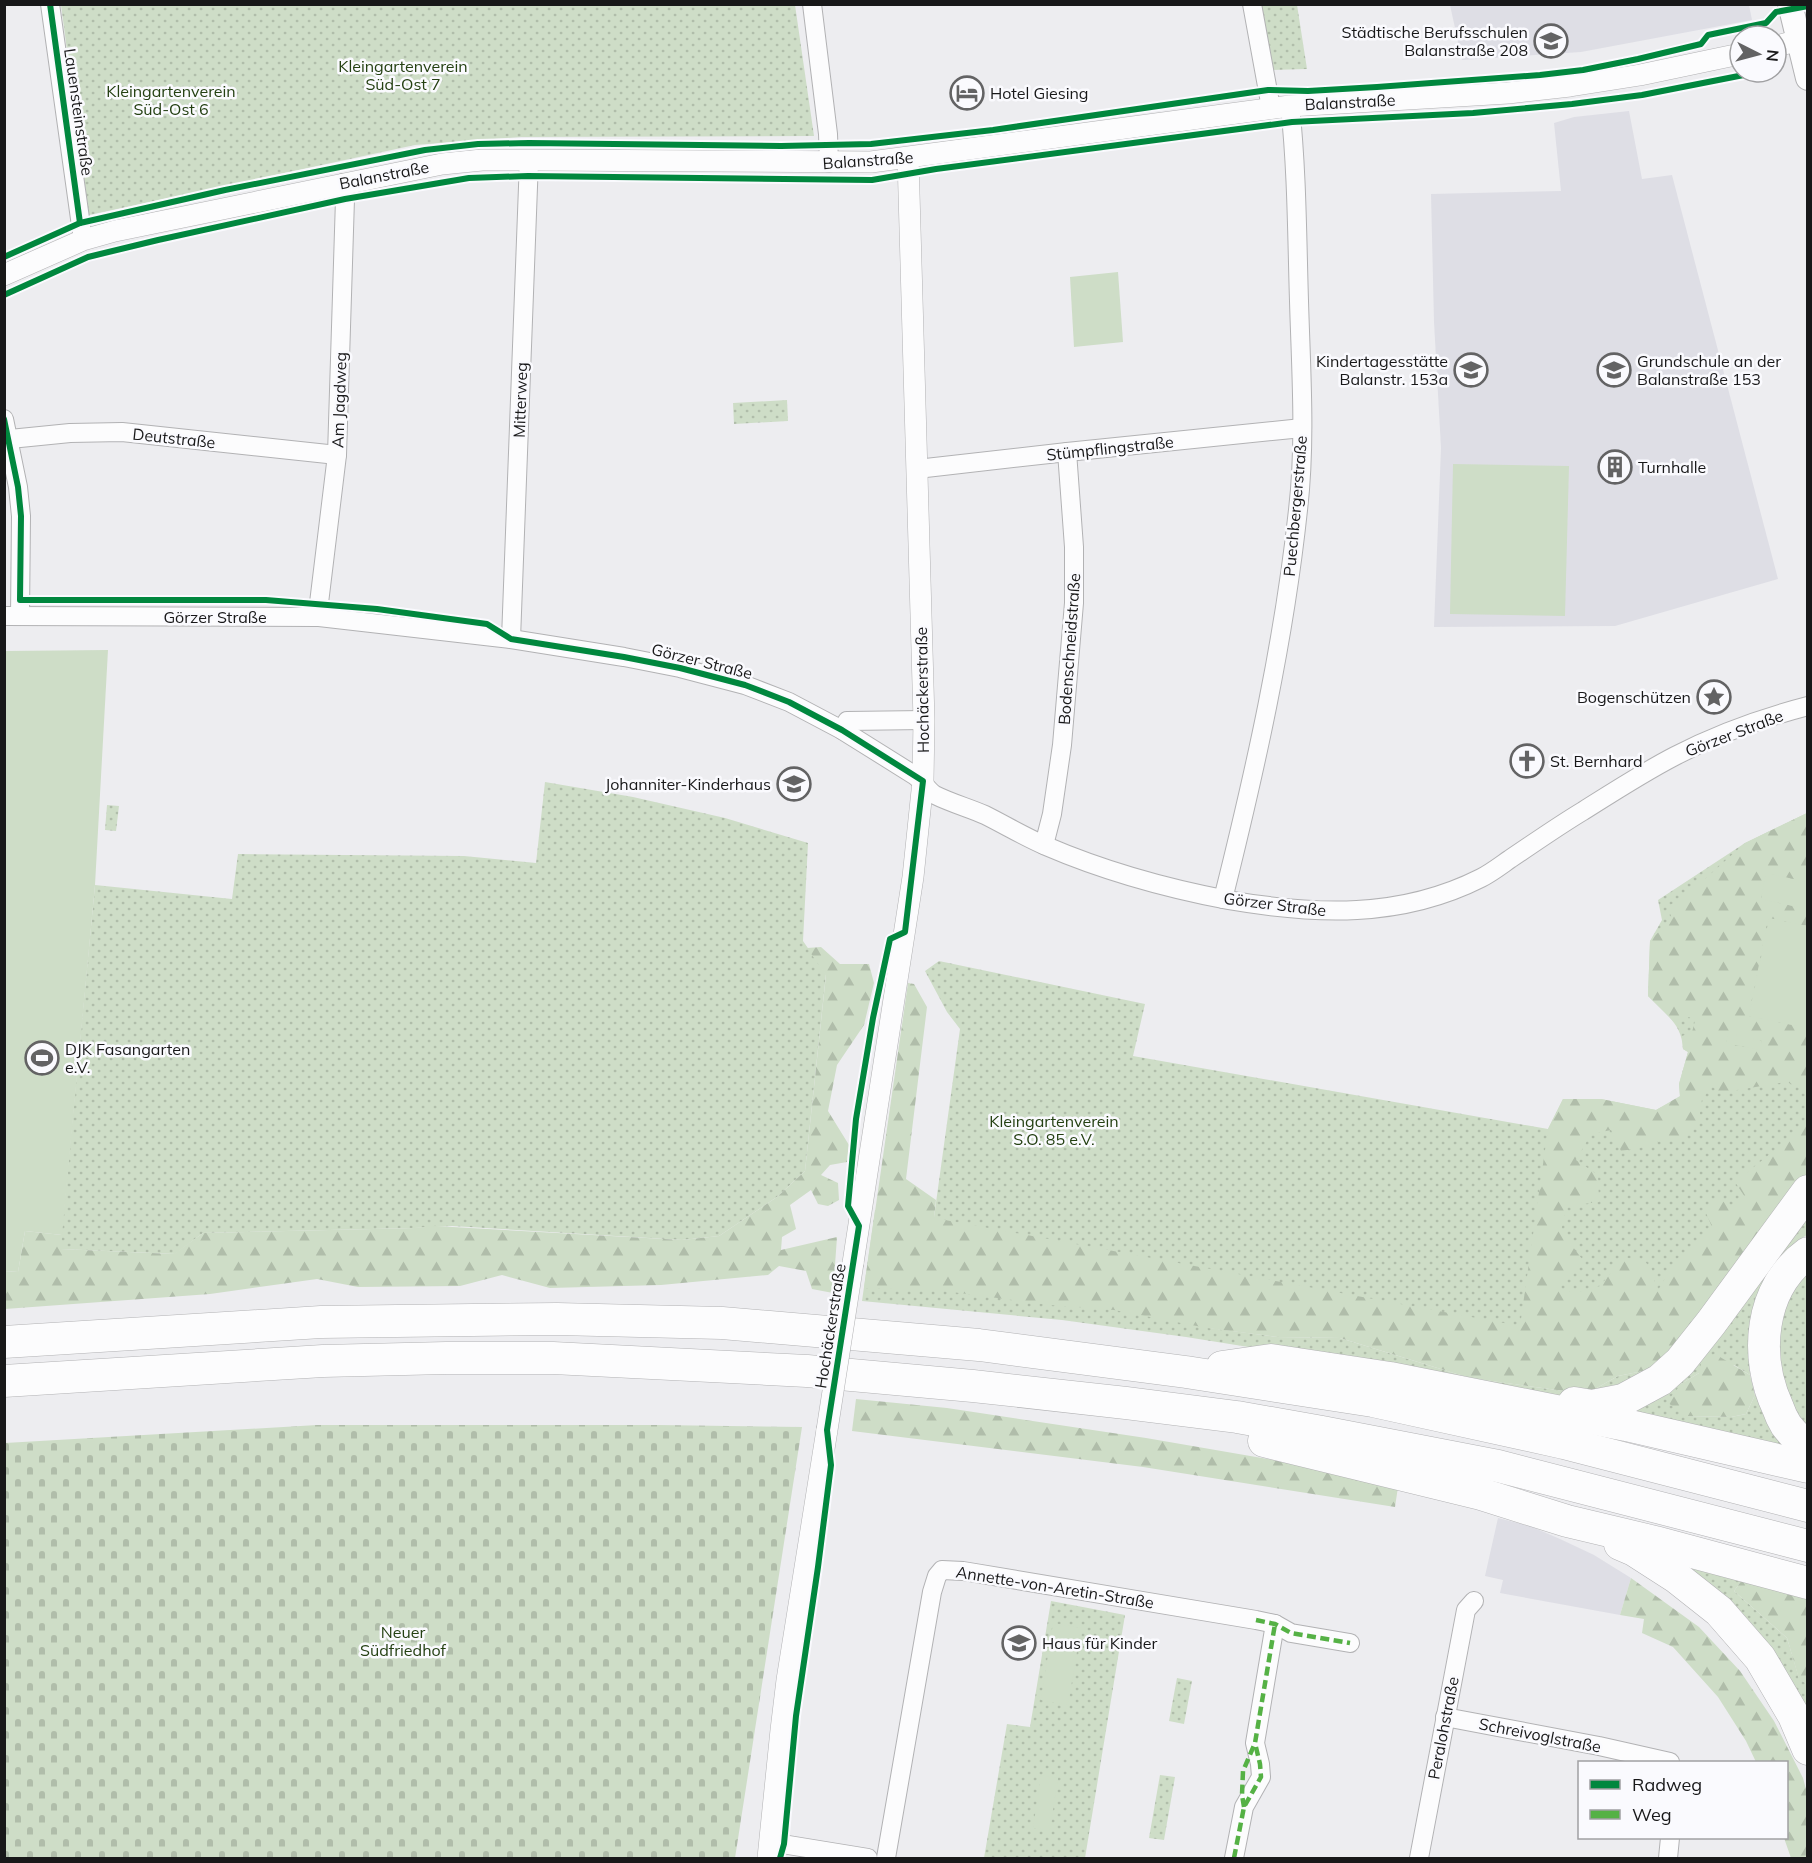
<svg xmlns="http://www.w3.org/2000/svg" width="1812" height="1863" viewBox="0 0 1812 1863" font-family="Mulish,sans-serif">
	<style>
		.built { fill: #dedee5 }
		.green { fill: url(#green-dots) }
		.forest { fill: url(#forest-firs); fill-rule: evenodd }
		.cemetery { fill: url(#cemetery-stones) }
		.pitch { fill: #ceddc7 }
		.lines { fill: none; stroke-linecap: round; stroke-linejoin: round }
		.minor-casing { stroke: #b2b2b4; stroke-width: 20 }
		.tertiary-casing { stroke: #b2b2b4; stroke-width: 22 }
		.secondary-casing { stroke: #b2b2b4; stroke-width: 26 }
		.motorway-casing { stroke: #b2b2b4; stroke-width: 33 }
		.minor { stroke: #fcfcfd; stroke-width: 18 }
		.tertiary { stroke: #fcfcfd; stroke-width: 21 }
		.secondary { stroke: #fcfcfd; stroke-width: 24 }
		.motorway { stroke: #fcfcfd; stroke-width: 32 }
		.tertiary-bridge-casing { stroke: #b2b2b4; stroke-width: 22; stroke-linecap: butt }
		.tertiary-bridge { stroke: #fcfcfd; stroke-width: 21 }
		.quiet { stroke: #55b145; stroke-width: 4.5; stroke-dasharray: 9 4.5; stroke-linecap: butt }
		.cycleway-casing { stroke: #fafafe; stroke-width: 10 }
		.cycleway { stroke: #00873e; stroke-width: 6 }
		.labels { text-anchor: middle; stroke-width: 5; stroke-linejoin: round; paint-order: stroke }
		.poi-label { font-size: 16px; fill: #181819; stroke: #fafafe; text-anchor: start }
		.park-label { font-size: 16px; fill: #244012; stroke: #fafafe }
		.street-label { font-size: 16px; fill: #181819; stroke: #fafafe }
	</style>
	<defs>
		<pattern id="green-dots" width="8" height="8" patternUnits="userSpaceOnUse" patternTransform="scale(1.5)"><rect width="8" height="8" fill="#ceddc7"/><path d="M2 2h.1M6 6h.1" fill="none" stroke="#b0bdaa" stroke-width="1.8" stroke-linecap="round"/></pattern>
		<pattern id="forest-firs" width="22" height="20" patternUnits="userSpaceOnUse" patternTransform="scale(1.5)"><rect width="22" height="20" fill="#ceddc7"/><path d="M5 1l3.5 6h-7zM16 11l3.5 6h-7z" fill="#b0bdaa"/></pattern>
		<pattern id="cemetery-stones" width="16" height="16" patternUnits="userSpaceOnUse" patternTransform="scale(1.5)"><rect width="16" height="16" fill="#ceddc7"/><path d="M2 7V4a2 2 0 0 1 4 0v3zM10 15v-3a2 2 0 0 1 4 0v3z" fill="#b0bdaa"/></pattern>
	</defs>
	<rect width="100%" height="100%" fill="#ededf0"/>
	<g class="built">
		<polygon points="1450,5 1749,5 1752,20 1581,52 1462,60"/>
		<polygon points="1629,111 1642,179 1672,175 1778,579 1615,626 1434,627 1441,448 1434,322 1431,194 1561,191 1554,123 1574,117"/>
		<polygon points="1498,1518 1530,1526 1560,1539 1594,1555 1631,1578 1620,1615 1500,1593 1503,1580 1485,1576"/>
	</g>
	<g class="green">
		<polygon points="61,5 795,5 814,136 521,137 415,145 89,215"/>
		<polygon points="1260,5 1297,5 1307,69 1272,70"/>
		<polygon points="787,400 788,421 734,424 733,403"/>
		<polygon points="545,782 633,797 725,818 808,843 803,941 826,974 805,1171 777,1197 719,1236 682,1240 452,1226 415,1228 203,1233 175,1254 60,1249 95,885 232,899 238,854 464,856 536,863"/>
		<polygon points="107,805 119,806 116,831 105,830"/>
		<path d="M1807 813V1157L1693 1307 1671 1332 1648 1353 1614 1370 1571 1378 1474 1370 1339 1328 1282 1318 1210 1328 1277 1337 1340 1338 1470 1378 1586 1394 1618 1376 1648 1370 1700 1317 1703 1320C1663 1373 1634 1399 1564 1397L1186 1337 1062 1320 862 1301 875 1210 934 1217 960 1029 947 1012 925 971 939 961 1145 1004 1133 1056 1548 1129 1563 1099H1601L1656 1110 1680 1097 1679 1084 1688 1052 1683 1049C1682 1024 1665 1013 1648 996L1650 941 1662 920 1658 900 1745 843Z"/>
		<polygon points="1807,1205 1807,1235 1802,1238 1782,1259 1749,1354 1750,1375 1734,1365 1699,1373 1681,1384 1685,1416 1731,1417 1746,1414 1755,1395 1796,1451 1630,1413"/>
		<polygon points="1807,1266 1807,1435 1783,1393 1774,1345 1794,1281"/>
		<polygon points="1672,1556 1745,1576 1734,1591 1787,1638 1799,1678 1807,1684 1807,1723"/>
		<polygon points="1051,1601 1125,1615 1085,1858 984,1858 1007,1724 1030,1727"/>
		<polygon points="1177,1678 1192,1681 1184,1724 1169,1721"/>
		<polygon points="1160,1775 1175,1777 1164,1840 1149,1838"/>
	</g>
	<g class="forest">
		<path d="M1807 813V882L1766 873 1761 899 1807 909V926L1768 918 1749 1016 1807 1028V1089L1786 1082 1731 1091 1723 1096 1712 1086 1702 1099 1699 1120 1685 1139 1663 1140 1639 1148 1621 1151 1611 1130 1591 1134 1576 1160 1598 1175 1599 1202 1567 1206 1561 1231 1582 1259 1555 1287 1575 1293 1600 1286 1623 1258 1643 1259 1652 1270 1657 1292 1676 1260 1712 1227 1706 1213 1719 1199 1732 1206 1745 1197 1735 1182 1785 1142 1807 1119V1175L1703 1320 1648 1370 1618 1376 1586 1394 1470 1378 1340 1338 1277 1337 1207 1328 1114 1310 1050 1305 937 1290 864 1288 908 983 914 984 927 1007 906 1179 936 1200 934 1218 1520 1326 1548 1129 1563 1099H1601L1656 1110 1680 1096 1679 1084 1688 1052 1683 1049 1682 1036 1692 1032 1695 1021 1689 1017 1676 1024 1648 996 1650 941 1672 918 1667 907 1686 896 1745 843ZM1728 1034 1762 1041 1760 1050 1726 1043Z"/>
		<polygon points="821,947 840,964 869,964 874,983 864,1025 837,1065 828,1111 849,1145 847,1162 830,1165 821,1175 838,1183 839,1200 828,1206 818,1204 811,1190 790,1205 796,1229 782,1237 781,1250 837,1237 833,1293 812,1289 806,1271 779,1266 768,1275 661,1285 550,1288 502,1275 460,1286 358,1287 317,1279 210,1294 5,1309 4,1271 18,1272 25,1231 62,1235 61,1249 174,1254 203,1233 415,1228 435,1226 682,1240 719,1236 777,1197 805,1171 826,975 807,948"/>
		<polygon points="1715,1354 1750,1375 1755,1395 1746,1414 1731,1417 1685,1416 1667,1402 1681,1384 1699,1373 1702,1359"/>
		<polygon points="856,1399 947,1408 1146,1438 1291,1463 1398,1487 1395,1507 1143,1467 852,1431"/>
		<polygon points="1745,1576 1807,1592 1807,1684 1799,1679 1787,1638 1734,1591"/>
		<polygon points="1631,1578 1699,1627 1740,1671 1774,1721 1803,1778 1807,1793 1807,1858 1791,1858 1784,1838 1786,1838 1786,1762 1756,1762 1746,1741 1718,1697 1673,1647 1642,1633 1644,1619 1620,1615"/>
	</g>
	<polygon class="cemetery" points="317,1425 659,1425 802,1427 735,1858 5,1858 5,1443"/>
	<g class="pitch">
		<polygon points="1118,272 1123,342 1074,347 1070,277"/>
		<polygon points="1453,464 1569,466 1565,616 1450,614"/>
		<polygon points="108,650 95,885 62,1235 25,1231 18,1272 5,1271 5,651"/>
		<polygon points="1766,873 1807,882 1807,909 1761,899"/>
		<polygon points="1769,918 1807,926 1807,1028 1749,1016"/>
		<polygon points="1728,1033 1762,1041 1760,1050 1726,1043"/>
		<polygon points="1053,1623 1081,1628 1068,1705 1041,1700"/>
		<polygon points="1041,1775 1058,1778 1050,1830 1033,1828"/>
	</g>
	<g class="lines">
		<defs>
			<g id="minor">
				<polyline points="50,4 83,240"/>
				<polyline points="812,4 828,134 829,163"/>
				<polyline points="1252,4 1271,108"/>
				<polyline points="4,419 18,487 21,516 20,616"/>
				<polyline points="10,439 70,433 122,432 337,455"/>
				<polyline points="917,469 1067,452 1302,428"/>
				<path d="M4 616 319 617 511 639 624 657 680 668 745 685 789 702 842 730 914 775C923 781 928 791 935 795 951 803 969 808 985 815 1005 825 1025 837 1046 846 1104 871 1165 888 1228 900 1315 915 1400 919 1481 878 1491 873 1500 866 1510 859 1534 843 1558 826 1583 811 1613 792 1644 772 1675 756 1717 734 1762 718 1808 706"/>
				<polyline points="319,617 319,603 337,455 345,199 343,183"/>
				<polyline points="511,639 529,160"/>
				<polyline points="842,730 847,721 924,720"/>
				<polyline points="1044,845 1052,814 1062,745 1074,603 1074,547 1067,452"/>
				<path d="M1223 899C1255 771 1284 642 1298 510 1306 441 1301 371 1299 301 1297 236 1297 171 1290 106"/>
				<polyline points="1445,1717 1599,1746 1670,1762"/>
				<polyline points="770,1842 868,1858"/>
				<polyline points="886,1858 932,1592 937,1576 942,1570 963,1571 1256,1620 1275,1624 1291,1633 1350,1643"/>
				<polyline points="1234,1858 1244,1807 1261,1777 1260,1764 1255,1743 1275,1624"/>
				<polyline points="1419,1858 1466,1610 1474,1601"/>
				<polyline points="1668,1858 1670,1838"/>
			</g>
			<g id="tertiary">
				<polyline points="1776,46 1808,38"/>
				<polyline points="4,275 83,240 115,231 442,164 482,160 529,160 871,162 1290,106 1508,93 1570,86 1640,75 1740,54"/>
				<polyline points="853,1263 913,877 923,781 924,720 908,158"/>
				<polyline points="768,1858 781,1730 787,1680 827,1430"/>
			</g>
			<polyline id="secondary" points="1790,4 1808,78"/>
			<g id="motorway">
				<path d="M1808 1253C1759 1288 1754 1357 1778 1408 1780 1414 1783 1420 1786 1425 1792 1433 1800 1441 1808 1449"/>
				<polyline points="4,1342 321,1322 557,1319 722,1323 979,1345 1186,1372 1373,1401 1564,1443 1808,1506"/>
				<polyline points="1222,1367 1271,1360 1390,1378 1626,1425 1808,1467"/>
				<polyline points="4,1381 323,1361 446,1358 553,1358 807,1371 973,1386 1126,1403 1237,1417 1322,1432 1498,1466 1808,1546"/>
				<polyline points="1574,1403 1592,1406 1623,1400 1660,1380 1680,1362 1711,1323 1808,1191"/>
				<polyline points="1264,1441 1481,1494 1567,1521 1655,1542 1808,1583"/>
				<polyline points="1620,1544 1634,1550 1676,1577 1719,1611 1760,1658 1794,1716 1808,1749"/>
			</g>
		</defs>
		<use href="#minor" class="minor-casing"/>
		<use href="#tertiary" class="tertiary-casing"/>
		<use href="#secondary" class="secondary-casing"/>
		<use href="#motorway" class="motorway-casing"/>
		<use href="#minor" class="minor"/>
		<use href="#tertiary" class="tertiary"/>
		<use href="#secondary" class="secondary"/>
		<use href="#motorway" class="motorway"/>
		<defs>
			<polyline id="tertiary-bridge" points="827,1430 853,1263"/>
		</defs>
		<use href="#tertiary-bridge" class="tertiary-bridge-casing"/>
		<use href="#tertiary-bridge" class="tertiary-bridge"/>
		<g class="quiet">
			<polyline points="1256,1620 1275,1624 1291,1633 1350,1643"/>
			<polyline points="1244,1807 1242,1795 1243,1771 1255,1743 1275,1624"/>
			<polyline points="1234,1858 1244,1807 1261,1777 1260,1764 1255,1743"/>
		</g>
		<defs>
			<g id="cycleway">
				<polyline points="50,4 80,223"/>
				<polyline points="4,257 80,223 225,190 425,150 478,144 529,143 781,146 871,144 993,130 1268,90 1308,91 1377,87 1540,75 1583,70 1638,59 1701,44 1708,35 1766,23 1776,12 1808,6"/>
				<polyline points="4,295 88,257 158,240 345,199 469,178 528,176 872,180 936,169 1292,122 1473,113 1572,104 1642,95 1759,72"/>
				<polyline points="4,419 18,487 21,516 20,600 266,600 377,609 487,624 511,639 624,657 680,668 745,685 789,702 842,730 923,781 905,932 890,939 873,1018 856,1119 848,1206 859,1226 827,1430 831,1465 818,1567 796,1716 784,1844 780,1858"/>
			</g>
		</defs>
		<use href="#cycleway" class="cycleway-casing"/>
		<use href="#cycleway" class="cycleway"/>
	</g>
	<defs>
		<symbol id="school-ring" viewBox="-11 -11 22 22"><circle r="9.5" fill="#fafafe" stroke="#636364" stroke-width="1.5"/><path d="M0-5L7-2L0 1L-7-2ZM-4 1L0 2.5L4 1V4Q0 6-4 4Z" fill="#636364"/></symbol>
		<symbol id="hotel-ring" viewBox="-11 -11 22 22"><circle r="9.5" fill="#fafafe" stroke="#636364" stroke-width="1.5"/><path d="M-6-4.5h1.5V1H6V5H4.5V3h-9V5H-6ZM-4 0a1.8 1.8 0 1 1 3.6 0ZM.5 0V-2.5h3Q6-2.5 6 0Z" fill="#636364"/></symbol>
		<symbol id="building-ring" viewBox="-11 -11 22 22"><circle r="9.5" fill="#fafafe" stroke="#636364" stroke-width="1.5"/><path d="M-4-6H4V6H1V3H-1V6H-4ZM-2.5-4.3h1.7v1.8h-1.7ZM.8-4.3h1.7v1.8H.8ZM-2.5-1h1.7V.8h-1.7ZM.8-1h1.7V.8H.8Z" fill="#636364"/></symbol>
		<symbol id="sight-ring" viewBox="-11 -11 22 22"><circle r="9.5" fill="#fafafe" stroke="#636364" stroke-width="1.5"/><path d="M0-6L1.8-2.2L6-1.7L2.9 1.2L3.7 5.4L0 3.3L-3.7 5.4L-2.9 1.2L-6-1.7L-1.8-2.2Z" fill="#636364"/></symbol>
		<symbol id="church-ring" viewBox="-11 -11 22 22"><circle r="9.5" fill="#fafafe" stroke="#636364" stroke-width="1.5"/><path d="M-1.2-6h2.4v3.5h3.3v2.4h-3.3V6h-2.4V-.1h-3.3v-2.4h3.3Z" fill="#636364"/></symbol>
		<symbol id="stadium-ring" viewBox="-11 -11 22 22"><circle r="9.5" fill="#fafafe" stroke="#636364" stroke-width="1.5"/><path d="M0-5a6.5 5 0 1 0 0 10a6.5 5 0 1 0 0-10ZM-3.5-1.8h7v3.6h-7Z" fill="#636364"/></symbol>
	</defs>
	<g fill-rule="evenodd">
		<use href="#school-ring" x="1532" y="22" width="38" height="38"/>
		<use href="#hotel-ring" x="948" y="74" width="38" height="38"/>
		<use href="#school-ring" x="1452" y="351" width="38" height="38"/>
		<use href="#school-ring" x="1595" y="351" width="38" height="38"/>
		<use href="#building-ring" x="1596" y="448" width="38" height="38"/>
		<use href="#sight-ring" x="1695" y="678" width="38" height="38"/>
		<use href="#church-ring" x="1508" y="742" width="38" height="38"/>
		<use href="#school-ring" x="775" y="765" width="38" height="38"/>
		<use href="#stadium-ring" x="23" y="1039" width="38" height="38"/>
		<use href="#school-ring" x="1000" y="1624" width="38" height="38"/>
	</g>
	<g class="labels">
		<g class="poi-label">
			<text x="1528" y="38" text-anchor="end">Städtische Berufsschulen<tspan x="1528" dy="18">Balanstraße 208</tspan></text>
			<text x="990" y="99">Hotel Giesing</text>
			<text x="1448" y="367" text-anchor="end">Kindertagesstätte<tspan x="1448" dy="18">Balanstr. 153a</tspan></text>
			<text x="1637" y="367">Grundschule an der<tspan x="1637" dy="18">Balanstraße 153</tspan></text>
			<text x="1638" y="473">Turnhalle</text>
			<text x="1691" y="703" text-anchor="end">Bogenschützen</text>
			<text x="1550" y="767">St. Bernhard</text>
			<text x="771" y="790" text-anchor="end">Johanniter-Kinderhaus</text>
			<text x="65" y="1055">DJK Fasangarten<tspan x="65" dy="18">e.V.</tspan></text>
			<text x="1042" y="1649">Haus für Kinder</text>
		</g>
		<g class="park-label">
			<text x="403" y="72">Kleingartenverein<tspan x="403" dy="18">Süd-Ost 7</tspan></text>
			<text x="171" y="97">Kleingartenverein<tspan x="171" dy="18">Süd-Ost 6</tspan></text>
			<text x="1054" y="1127">Kleingartenverein<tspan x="1054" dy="18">S.O. 85 e.V.</tspan></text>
			<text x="403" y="1638">Neuer<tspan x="403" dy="18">Südfriedhof</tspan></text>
		</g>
		<g class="street-label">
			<text transform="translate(1350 102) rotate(-3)" y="6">Balanstraße</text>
			<text transform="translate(79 112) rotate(82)" y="6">Lauensteinstraße</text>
			<text transform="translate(868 160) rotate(-4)" y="6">Balanstraße</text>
			<text transform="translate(384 175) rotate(-11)" y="6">Balanstraße</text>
			<text transform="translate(339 400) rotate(-88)" y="6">Am Jagdweg</text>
			<text transform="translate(520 400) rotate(-88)" y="6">Mitterweg</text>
			<text transform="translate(174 438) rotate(6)" y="6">Deutstraße</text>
			<text transform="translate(1110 448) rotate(-6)" y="6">Stümpflingstraße</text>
			<text transform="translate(1295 506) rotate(-85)" y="6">Puechbergerstraße</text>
			<text x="215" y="623">Görzer Straße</text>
			<text transform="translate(1069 649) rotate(-86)" y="6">Bodenschneidstraße</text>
			<text transform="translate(702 661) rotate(14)" y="6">Görzer Straße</text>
			<text transform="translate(922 690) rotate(-91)" y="6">Hochäckerstraße</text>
			<text transform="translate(1734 733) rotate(-21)" y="6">Görzer Straße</text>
			<text transform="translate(1275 904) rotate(7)" y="6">Görzer Straße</text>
			<text transform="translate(830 1326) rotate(-81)" y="6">Hochäckerstraße</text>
			<text transform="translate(1055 1587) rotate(9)" y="6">Annette-von-Aretin-Straße</text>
			<text transform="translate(1443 1728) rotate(-79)" y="6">Peralohstraße</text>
			<text transform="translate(1540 1735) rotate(11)" y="6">Schreivoglstraße</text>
		</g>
	</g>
	<rect width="1812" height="1863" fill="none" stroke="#181819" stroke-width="12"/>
	<rect x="1578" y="1761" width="210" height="78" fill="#fafafe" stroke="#a0a0a2" stroke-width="1.5"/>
	<rect x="1590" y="1780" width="30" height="9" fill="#00873e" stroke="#a0a0a2" stroke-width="1.5"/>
	<text x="1632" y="1791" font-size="18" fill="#181819">Radweg</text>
	<rect x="1590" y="1810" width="30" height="9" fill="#55b145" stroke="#a0a0a2" stroke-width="1.5"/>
	<text x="1632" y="1821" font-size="18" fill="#181819">Weg</text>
	<g transform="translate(1758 54) rotate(96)"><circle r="28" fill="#fafafe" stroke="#a0a0a2" stroke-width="1.5"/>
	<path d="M0-4.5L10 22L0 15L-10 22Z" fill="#636364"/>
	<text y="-9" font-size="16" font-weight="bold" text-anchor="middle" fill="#181819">N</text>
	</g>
</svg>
